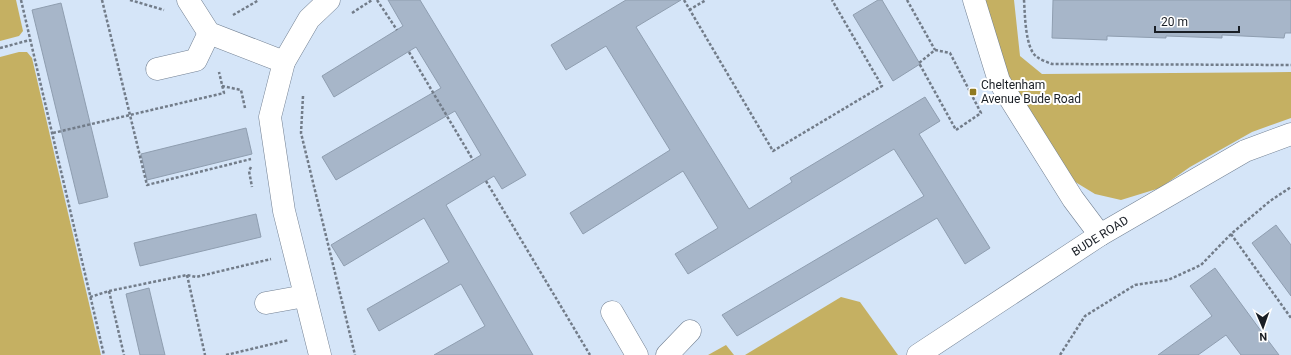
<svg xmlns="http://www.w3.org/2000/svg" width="1291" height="355" viewBox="0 0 1291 355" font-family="Roboto,sans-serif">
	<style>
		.green { fill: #c5b062 }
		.building { fill: #a7b6c9; stroke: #8f9eb0 }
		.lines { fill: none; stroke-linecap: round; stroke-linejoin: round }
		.minor-casing { stroke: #738193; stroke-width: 23 }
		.path { stroke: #727c89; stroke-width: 2.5; stroke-dasharray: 3 2; stroke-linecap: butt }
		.minor { stroke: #fff; stroke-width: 22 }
		.poi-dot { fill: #907a20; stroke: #fff; stroke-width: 1.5 }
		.labels { text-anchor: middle; stroke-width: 4; stroke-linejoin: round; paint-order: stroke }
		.poi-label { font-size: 12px; fill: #191e25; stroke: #fff; text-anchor: start }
		.street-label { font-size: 12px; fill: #191e25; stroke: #fff }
	</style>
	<rect width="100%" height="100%" fill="#d5e5f8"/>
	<g class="green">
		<polygon points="0,0 16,0 23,31 19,36 0,41"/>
		<polygon points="986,0 1014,0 1020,56 1042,74 1291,72 1291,118 1252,132 1190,167 1160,188 1121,200 1095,194 1072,180 1006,75 985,18"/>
		<polygon points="19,52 27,52 32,58 101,355 0,355 0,57"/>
		<polygon points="841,297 860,302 898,355 745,355"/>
		<polygon points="726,345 734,355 708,355"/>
	</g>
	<g class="building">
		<polygon points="388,0 420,0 526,175 502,189 494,176 446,205 533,355 434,355 485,326 461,284 379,331 367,309 449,262 424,218 344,266 331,245 481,155 455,111 336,180 322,157 441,88 416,47 334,97 322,76 403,26"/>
		<polygon points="626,0 681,0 636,27 749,209 792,182 790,178 925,97 940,121 919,134 990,248 965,264 937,218 737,336 722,315 924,196 894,149 688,274 675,254 718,228 683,171 583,234 570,213 670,150 606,46 566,70 551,45"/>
		<polygon points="878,0 882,0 920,64 893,81 853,15"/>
		<polygon points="1053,0 1291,0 1291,33 1285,33 1284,38 1222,35 1222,38 1166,36 1166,38 1107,36 1107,40 1052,38"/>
		<polygon points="61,3 108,197 79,204 32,10"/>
		<polygon points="246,128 252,154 147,180 141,154"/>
		<polygon points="256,214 261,237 140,266 134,243"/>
		<polygon points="1276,225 1291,245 1291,296 1252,243"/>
		<polygon points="1215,268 1261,331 1279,355 1241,355 1226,335 1198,355 1158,355 1212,316 1190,286"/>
		<polygon points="149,288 158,326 165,355 140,355 126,294"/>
	</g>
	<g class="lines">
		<defs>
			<g id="minor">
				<polyline points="188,0 209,33 284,62"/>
				<polyline points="974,0 999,81 1073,199 1100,235"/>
				<polyline points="157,69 196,60 209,33"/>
				<polyline points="266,303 305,296"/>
				<polyline points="612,312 637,355"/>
				<polyline points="320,355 284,211 270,117 284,62 309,19 329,0"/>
				<polyline points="667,355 690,331"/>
				<polyline points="918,355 1100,235 1245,151 1291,134"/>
			</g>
		</defs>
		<use href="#minor" class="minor-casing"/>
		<g class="path">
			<polyline points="21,0 104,355"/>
			<polyline points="102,0 147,185 251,159"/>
			<polyline points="130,0 164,10"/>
			<polyline points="377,0 397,30"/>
			<polyline points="684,0 773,151 882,86 832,0"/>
			<polyline points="907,0 935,50"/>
			<path d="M1024 0C1025 14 1025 49 1037 57 1041 60 1047 62 1052 64L1291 65"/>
			<polyline points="689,10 706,0"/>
			<polyline points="352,13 372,0"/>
			<polyline points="233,15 259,0"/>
			<polyline points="0,48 30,40"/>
			<polygon points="935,50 950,53 981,113 956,130 919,63"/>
			<polyline points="409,52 473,160"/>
			<polyline points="222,86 241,90 245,108"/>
			<polyline points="303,96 301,133 355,355"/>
			<polyline points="53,133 224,93 219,72"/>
			<polyline points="251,167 249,171 252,187"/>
			<polyline points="486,181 590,355"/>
			<polyline points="1231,234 1291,318"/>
			<polyline points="187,275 205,355"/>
			<polyline points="109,291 124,355"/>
			<polyline points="90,297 109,291 187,275 196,277 271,259"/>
			<polyline points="226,355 289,340"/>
			<polyline points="1060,355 1085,316 1135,285 1168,280 1201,265 1231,234 1270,201 1291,187"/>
		</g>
		<use href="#minor" class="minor"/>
	</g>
	<rect class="poi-dot" x="969" y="88" width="8" height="8" rx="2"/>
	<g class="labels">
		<g class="poi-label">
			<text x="981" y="89">Cheltenham<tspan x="981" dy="14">Avenue Bude Road</tspan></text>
		</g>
		<g class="street-label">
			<text transform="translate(1100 236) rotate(-32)" y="4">BUDE ROAD</text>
		</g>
	</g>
	<g transform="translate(1263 327) rotate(178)" stroke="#ffffff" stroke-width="3" paint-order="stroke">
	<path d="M0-3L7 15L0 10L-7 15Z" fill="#191e25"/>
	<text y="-6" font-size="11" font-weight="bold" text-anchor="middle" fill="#191e25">N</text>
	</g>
	<path d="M1155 26v6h84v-6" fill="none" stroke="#191e25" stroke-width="2"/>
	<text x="1161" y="26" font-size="12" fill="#191e25" stroke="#ffffff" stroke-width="3" paint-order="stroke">20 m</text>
</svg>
